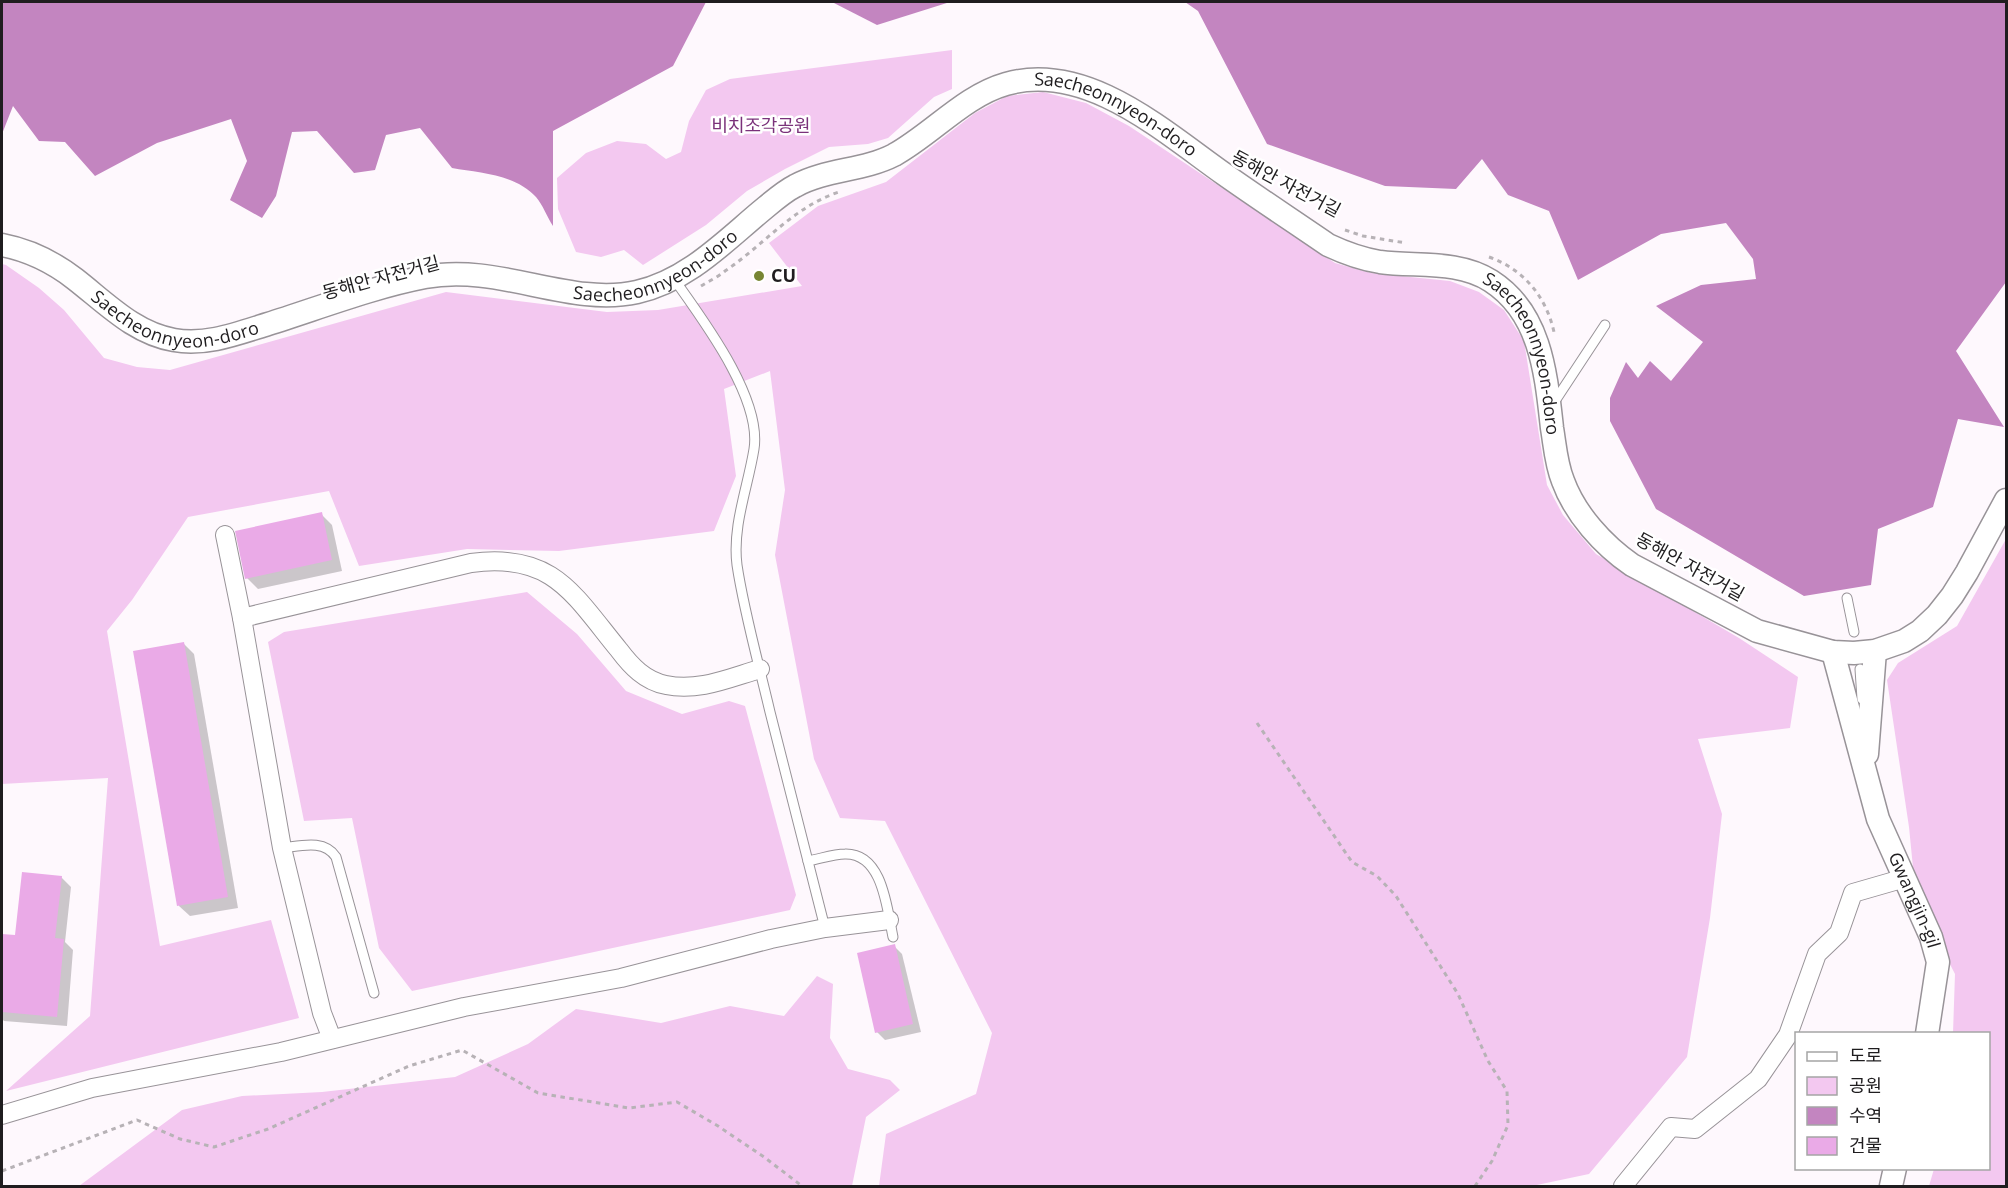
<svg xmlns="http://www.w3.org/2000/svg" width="2008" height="1188" viewBox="0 0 2008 1188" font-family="'Open Sans','Noto Sans KR',sans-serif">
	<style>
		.green { fill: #f3c8f0 }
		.water { fill: #c385c0 }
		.shadow { fill: #0003 }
		.building { fill: #eaaae7 }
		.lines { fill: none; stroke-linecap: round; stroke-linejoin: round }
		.service-casing { stroke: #989398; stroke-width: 11 }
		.minor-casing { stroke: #989398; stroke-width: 20 }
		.tertiary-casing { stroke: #989398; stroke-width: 25 }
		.path { stroke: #b7b2b6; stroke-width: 3; stroke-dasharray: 4.5 4.5; stroke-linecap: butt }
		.service { stroke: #fff; stroke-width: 9 }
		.minor { stroke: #fff; stroke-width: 18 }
		.tertiary { stroke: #fff; stroke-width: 22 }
		.poi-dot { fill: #778533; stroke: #fff; stroke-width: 2 }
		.labels { text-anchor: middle; stroke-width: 5; stroke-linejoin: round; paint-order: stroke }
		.street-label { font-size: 18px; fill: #1f1d1f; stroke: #fff }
		.park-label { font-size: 18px; fill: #7a317a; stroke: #fff }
		.poi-label { font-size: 18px; font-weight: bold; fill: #1f1d1f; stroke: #fff; text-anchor: start }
	</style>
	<rect width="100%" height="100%" fill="#fef8fd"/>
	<g class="green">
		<polygon points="952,50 952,89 934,97 888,138 868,144 829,147 785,169 747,191 706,225 643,265 624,250 601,257 576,252 558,209 557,178 586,153 617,141 646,144 666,159 681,152 689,121 706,90 730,79"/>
		<polygon points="1043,92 1086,103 1129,126 1335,263 1371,273 1450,281 1479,292 1504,310 1524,341 1547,485 1563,515 1596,554 1739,638 1798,677 1790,728 1698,739 1722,814 1710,918 1687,1057 1589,1174 1532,1186 879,1186 886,1134 976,1094 992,1033 885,821 840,818 814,759 775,555 785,490 770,371 724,389 736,476 714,531 559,551 467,549 359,566 329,491 188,517 132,600 107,631 160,946 271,920 299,1018 6,1091 90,1016 108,778 2,784 2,264 6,265 39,288 64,310 104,358 137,367 170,370 446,292 607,312 658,310 802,286 769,243 818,206 886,182 975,113 1007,96"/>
		<polygon points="2006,539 2006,1186 1929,1186 1934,1169 1988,1168 1988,1034 1953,1033 1955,974 1916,898 1909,827 1887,680 1898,663 1957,626"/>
		<polygon points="527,592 577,634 626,691 682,714 729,701 745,706 796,895 790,910 412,991 379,948 352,818 304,821 268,642 284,632"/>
		<polygon points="817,976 833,984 830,1038 848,1069 890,1080 900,1090 866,1117 852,1186 79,1186 182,1110 242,1096 322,1092 455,1077 528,1044 576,1009 661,1023 730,1006 784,1016"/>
	</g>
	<g class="water">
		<path d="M2 2H706L673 66 553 131V226C547 217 543 205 536 197 515 174 480 173 452 168L420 128 386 135 375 170 354 173 317 131 292 132 276 196 262 218 230 200 247 161 231 119 157 143 95 176 65 142 39 141 13 106 2 134Z"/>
		<polygon points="832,2 950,2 877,25"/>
		<polygon points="1185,2 2006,2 2006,282 1956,351 2004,427 1958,419 1933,507 1878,529 1871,585 1804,596 1656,509 1610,421 1610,398 1626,362 1638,378 1650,361 1671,381 1703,342 1656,306 1701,285 1756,279 1753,259 1726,223 1661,234 1578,280 1549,211 1508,195 1482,159 1456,189 1385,186 1267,144 1198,11"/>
	</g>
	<g class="shadow">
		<polygon points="321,514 332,525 342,571 258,589 247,578"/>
		<polygon points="183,643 194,654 238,908 190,916 179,906"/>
		<polygon points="61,877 71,887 65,942 73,950 67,1026 4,1021 2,1019 2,935 17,936"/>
		<polygon points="894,946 902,954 921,1032 885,1040 877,1032"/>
	</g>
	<g class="building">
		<polygon points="322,512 332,560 245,579 235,531"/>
		<polygon points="184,642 228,897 177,906 133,651"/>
		<polygon points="22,872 62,876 55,938 64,939 57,1017 2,1012 2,934 15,935"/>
		<polygon points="895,944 913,1024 875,1033 857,953"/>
	</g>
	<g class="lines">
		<defs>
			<g id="service">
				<path d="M674 279C703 320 762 398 754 449 748 487 732 526 737 565 744 612 759 665 770 712 788 784 806 856 825 928"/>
				<polyline points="1553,404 1605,325"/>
				<polyline points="1847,598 1854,632"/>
				<polyline points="1860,669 1862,699"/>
				<path d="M282 848C301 846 324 839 336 857L374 993"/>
				<path d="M808 861C820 859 833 854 845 854 883 853 887 909 893 937"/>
			</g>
			<g id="minor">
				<polyline points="225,535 242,618 282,848 322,1013 332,1039"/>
				<path d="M242 618 471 563C553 552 573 594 619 650 631 666 645 681 666 685 698 692 729 678 760 669"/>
				<polyline points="2,1115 92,1088 281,1052 464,1007 621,978 771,939 825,928 889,920"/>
				<polyline points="1623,1186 1671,1127 1695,1129 1758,1079 1788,1035 1817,954 1839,933 1853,893 1905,878"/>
			</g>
			<g id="tertiary">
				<path id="s1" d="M2 245C28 250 53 262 75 279 106 303 134 333 174 340 206 346 239 333 268 324 319 308 373 287 425 277 499 263 569 307 637 292 686 281 722 244 760 212 771 203 783 192 795 186 826 169 863 171 894 155 932 134 964 96 1006 84 1086 61 1163 131 1224 174 1258 198 1293 221 1328 245 1345 253 1361 259 1380 262 1417 267 1458 260 1491 281 1541 313 1546 374 1552 428 1555 446 1556 464 1563 481 1575 514 1603 545 1632 565L1757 631 1833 652 1854 653 1875 651 1904 641 1920 631 1937 615 1952 596 1967 572 2006 500"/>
				<path id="s2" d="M1833 652 1878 819 1931 937 1938 962 1927 1034"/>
				<polyline points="1867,754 1875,651"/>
				<polyline points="1891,1186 1895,1168"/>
			</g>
		</defs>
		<use href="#service" class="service-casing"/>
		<use href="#minor" class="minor-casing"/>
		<use href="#tertiary" class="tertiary-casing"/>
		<g class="path">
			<polyline points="1345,230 1363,236 1406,243"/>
			<path d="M1489 257C1523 269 1546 296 1554 332"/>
			<path d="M701 286C709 281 718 277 725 271 764 245 793 207 839 192"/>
			<polyline points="1257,723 1352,862 1377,876 1396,896 1458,994 1488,1061 1507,1091 1508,1125 1492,1161 1475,1186"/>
			<polyline points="2,1171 137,1120 180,1139 214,1147 268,1129 409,1066 462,1050 538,1093 629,1108 677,1102 718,1126 764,1157 802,1186"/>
		</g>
		<use href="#service" class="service"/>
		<use href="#minor" class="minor"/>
		<use href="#tertiary" class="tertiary"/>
	</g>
	<circle class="poi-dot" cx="759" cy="276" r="6"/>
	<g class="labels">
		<g class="street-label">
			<text dy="6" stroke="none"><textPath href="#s1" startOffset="1221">Saecheonnyeon-doro</textPath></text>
			<text transform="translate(1286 184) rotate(28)" y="6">동해안 자전거길</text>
			<text dy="6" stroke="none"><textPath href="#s1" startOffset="699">Saecheonnyeon-doro</textPath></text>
			<text transform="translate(381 278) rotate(-15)" y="6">동해안 자전거길</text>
			<text dy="6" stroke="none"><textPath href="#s1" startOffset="195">Saecheonnyeon-doro</textPath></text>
			<text dy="6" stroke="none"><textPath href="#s1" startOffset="1724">Saecheonnyeon-doro</textPath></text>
			<text transform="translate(1690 567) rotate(29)" y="6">동해안 자전거길</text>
			<text dy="6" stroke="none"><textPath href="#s2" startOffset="262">Gwangjin-gil</textPath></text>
		</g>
		<g class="park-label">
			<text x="761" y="132">비치조각공원</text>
		</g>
		<g class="poi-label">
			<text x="771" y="282">CU</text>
		</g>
	</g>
	<rect width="2008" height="1188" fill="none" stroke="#1f1d1f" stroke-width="6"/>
	<rect x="1795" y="1032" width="195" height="138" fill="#ffffff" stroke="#a5a5a5" stroke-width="1.5"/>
	<rect x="1807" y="1052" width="30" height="9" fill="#ffffff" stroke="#a5a5a5" stroke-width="1.5"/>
	<text x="1849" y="1062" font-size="18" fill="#1f1d1f">도로</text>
	<rect x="1807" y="1077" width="30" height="18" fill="#f3c8f0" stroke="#a5a5a5" stroke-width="1.5"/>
	<text x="1849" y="1092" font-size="18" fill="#1f1d1f">공원</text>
	<rect x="1807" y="1107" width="30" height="18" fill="#c385c0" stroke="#a5a5a5" stroke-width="1.5"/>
	<text x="1849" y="1122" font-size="18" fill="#1f1d1f">수역</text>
	<rect x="1807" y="1137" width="30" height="18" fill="#eaaae7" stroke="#a5a5a5" stroke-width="1.5"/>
	<text x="1849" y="1152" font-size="18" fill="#1f1d1f">건물</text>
</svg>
